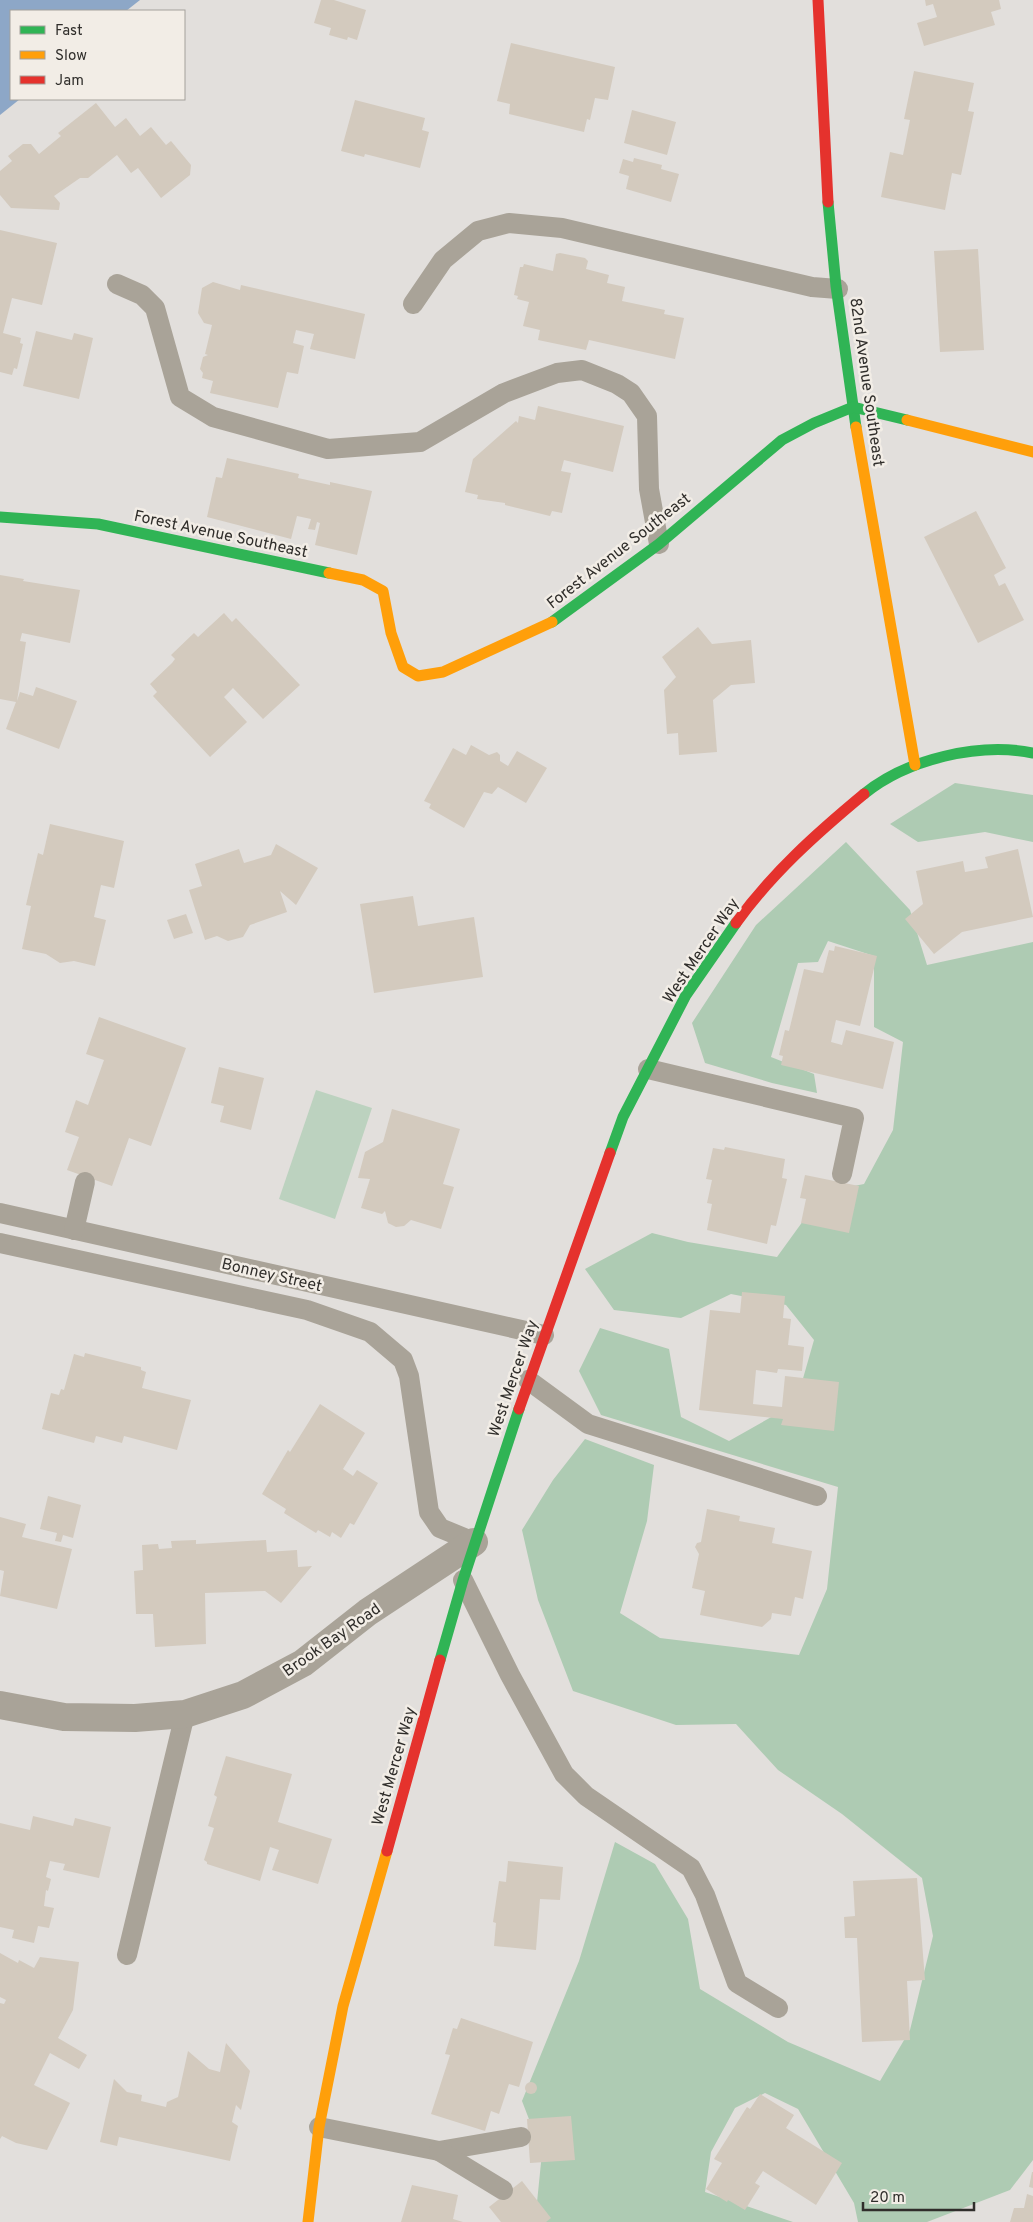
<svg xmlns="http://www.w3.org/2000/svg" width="1033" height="2222" viewBox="0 0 1033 2222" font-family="Overpass,sans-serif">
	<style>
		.green { fill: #bcd2bf }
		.forest { fill: #aecbb3 }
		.water { fill: #8da7c7 }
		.building { fill: #d3cabe }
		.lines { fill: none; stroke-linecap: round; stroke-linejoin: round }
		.lane { stroke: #a9a398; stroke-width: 20 }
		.street { stroke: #a9a398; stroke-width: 28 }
		.fast { stroke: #30b455; stroke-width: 11 }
		.slow { stroke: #ff9f0a; stroke-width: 11 }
		.jam { stroke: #e5322d; stroke-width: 11 }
		.labels { text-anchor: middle; stroke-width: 5; stroke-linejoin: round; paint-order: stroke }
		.street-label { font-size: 16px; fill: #302e2b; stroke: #f2ede6 }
	</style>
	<rect width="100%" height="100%" fill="#e2dfdc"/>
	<polygon class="green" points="316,1090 372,1108 335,1219 279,1199"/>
	<g class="forest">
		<polygon points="955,783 1033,795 1033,842 985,832 918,842 890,824"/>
		<polygon points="846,842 910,910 927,965 1033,942 1033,2160 1010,2190 927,2222 858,2222 854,2203 798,2109 765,2093 735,2108 711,2152 705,2192 793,2222 535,2222 542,2153 522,2101 579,1961 615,1842 655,1864 688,1919 700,1989 788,2042 880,2081 910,2030 933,1936 922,1878 842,1814 778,1770 736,1724 676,1725 573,1691 538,1600 522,1530 553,1480 585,1439 654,1465 647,1521 620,1613 660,1638 799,1655 827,1589 838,1487 601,1415 579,1371 600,1328 669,1349 681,1417 729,1441 796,1403 814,1340 786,1305 731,1294 681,1318 614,1310 585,1269 652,1233 688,1242 777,1257 824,1192 864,1184 893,1130 903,1042 874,1027 874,956 828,941 818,962 798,963 771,1057 814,1074 817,1093 772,1083 705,1063 692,1023 756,925"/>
	</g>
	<polygon class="water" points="0,0 140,0 126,11 11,11 11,99 20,99 0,115"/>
	<g class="building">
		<polygon points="321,0 334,0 366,10 357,40 348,37 347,40 329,35 331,28 314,23"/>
		<polygon points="925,0 999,0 1001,9 991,12 995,25 924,46 917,23 937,17 933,4 926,6"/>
		<polygon points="511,43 615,67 608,100 595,98 590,120 587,119 584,132 509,114 510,104 497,101"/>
		<polygon points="914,71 974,83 968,111 974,112 961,175 952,173 945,210 881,197 890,152 903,155 910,120 904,119"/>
		<polygon points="355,100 425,118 422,130 429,132 420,168 365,154 364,157 341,151"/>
		<polygon points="96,103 115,127 126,118 140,136 151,127 166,145 171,141 191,165 190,175 161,198 138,168 131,173 117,155 88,178 80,178 54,196 60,203 59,210 11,208 0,195 0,171 12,161 8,156 23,144 31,144 39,154 61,136 58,133"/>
		<polygon points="632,110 676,122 667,155 624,143"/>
		<polygon points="634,158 662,165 661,169 679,174 671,202 626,189 629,176 619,173 623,159 633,162"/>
		<polygon points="0,230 57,243 42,305 12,298 3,333 21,338 20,343 23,344 17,369 14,368 12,375 0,372"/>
		<polygon points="978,249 984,350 940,352 934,251"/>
		<polygon points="560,253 585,258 588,261 586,269 609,275 607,283 625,287 622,301 665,310 664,314 684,318 675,359 589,340 586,350 538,340 540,330 523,326 529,302 517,299 518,296 514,295 520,267 523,267 524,264 553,271 556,254"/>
		<polygon points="213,282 240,290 241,285 365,314 355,359 310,349 314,334 296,330 293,343 304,346 298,374 287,372 278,408 210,393 213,381 202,378 203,373 200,369 203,357 208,355 205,354 212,325 204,323 198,313 202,288"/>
		<polygon points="36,331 72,340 74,333 93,338 79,399 23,386"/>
		<polygon points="538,406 624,426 613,472 564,460 561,471 571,473 562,513 552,511 550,516 505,505 505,503 477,499 478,495 465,492 473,459 516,421 518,423 519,416 535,420"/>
		<polygon points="227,458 299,474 298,478 330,485 330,482 372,491 357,555 315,545 320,523 317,522 315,530 308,529 311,519 297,516 291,539 207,517 216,477 222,478"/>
		<polygon points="976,511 1006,568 994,575 999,586 1005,583 1024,620 978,643 924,537"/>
		<polygon points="0,575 24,579 23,581 80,590 70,643 22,633 20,641 26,642 17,701 20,692 33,696 36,687 77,701 59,749 6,729 16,702 0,699"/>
		<polygon points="224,613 232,622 236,618 300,685 263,719 233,688 224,697 247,722 210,757 153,696 157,692 150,684 172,663 175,659 171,655 194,633 198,637"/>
		<polygon points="698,627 712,644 751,640 755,683 731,685 713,700 717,752 679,755 678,733 667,734 664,690 676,677 662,657"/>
		<polygon points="471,745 489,755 497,752 500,755 500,761 508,766 517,751 547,768 526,803 498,787 492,794 484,792 464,828 429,808 431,804 424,801 453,748 466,755"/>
		<polygon points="50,824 124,841 114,888 101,885 94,917 106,920 95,966 74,961 60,963 46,954 22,949 31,906 26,905 38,853 43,855"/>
		<polygon points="276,844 318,868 296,905 280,891 287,912 250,925 243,937 228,941 217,936 205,940 189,890 202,886 195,864 239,849 244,863 271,855"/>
		<polygon points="1018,849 1033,917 962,932 934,954 905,919 923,904 916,871 963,861 965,872 988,868 985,857"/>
		<polygon points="413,896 418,926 474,917 483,977 374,993 360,904"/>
		<polygon points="186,914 193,933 174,939 167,920"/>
		<polygon points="835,946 877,956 860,1026 836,1020 831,1042 842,1045 846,1030 894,1042 883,1089 781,1065 783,1056 779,1055 785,1030 789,1031 804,969 823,973 829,950 834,951"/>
		<polygon points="99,1017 186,1048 151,1146 129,1138 112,1186 67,1170 79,1137 65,1132 76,1100 88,1105 104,1060 86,1054"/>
		<polygon points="219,1067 264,1078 251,1130 220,1122 224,1106 211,1103"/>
		<polygon points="392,1109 460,1129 443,1184 454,1187 441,1229 411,1220 404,1226 396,1227 388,1223 385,1211 382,1214 361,1208 370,1179 358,1178 365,1152 383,1142"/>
		<polygon points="725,1147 785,1159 782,1178 787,1179 776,1226 771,1225 767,1244 707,1230 712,1204 707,1203 712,1180 706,1179 713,1148 724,1150"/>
		<polygon points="805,1175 859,1186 849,1233 801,1223 806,1199 800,1198"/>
		<polygon points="742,1292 785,1296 783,1318 791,1319 788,1345 804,1347 802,1371 778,1369 777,1373 756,1370 753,1404 782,1407 785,1376 839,1382 834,1431 781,1425 783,1419 699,1410 710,1310 740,1313"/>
		<polygon points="85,1353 141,1367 141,1370 146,1372 142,1388 191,1400 177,1450 124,1436 122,1443 96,1436 94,1443 42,1429 51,1393 59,1395 61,1389 64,1390 74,1354 84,1357"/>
		<polygon points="320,1404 365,1433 343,1469 353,1476 357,1470 378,1483 354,1525 350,1523 341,1538 332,1532 330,1537 318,1530 316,1533 284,1513 286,1509 262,1494 288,1450 290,1452"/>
		<polygon points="48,1496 81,1505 73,1538 63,1535 61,1542 55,1541 57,1533 40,1529"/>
		<polygon points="707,1509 740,1516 739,1521 775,1528 772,1543 812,1551 803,1599 795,1597 791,1616 772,1613 771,1619 762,1627 700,1615 705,1591 692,1588 699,1554 695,1547 697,1543 701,1542"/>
		<polygon points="0,1517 26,1524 22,1537 72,1549 57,1609 0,1596 4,1571 0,1570"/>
		<polygon points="196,1540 196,1544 266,1540 267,1552 297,1550 298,1567 312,1566 281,1603 265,1591 205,1593 206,1644 155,1647 153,1614 136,1614 134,1571 143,1570 142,1545 158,1544 159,1549 172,1548 171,1541"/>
		<polygon points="226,1756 292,1774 278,1822 332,1839 318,1884 272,1870 279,1850 270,1847 260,1881 207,1864 207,1862 204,1860 214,1828 208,1826 217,1797 214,1795"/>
		<polygon points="33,1816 73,1826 75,1818 111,1827 99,1878 63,1870 65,1864 50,1861 46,1877 51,1879 48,1891 46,1890 44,1906 54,1908 49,1928 38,1926 34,1943 12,1938 14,1930 0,1927 0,1823 30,1830"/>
		<polygon points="508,1861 563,1867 560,1900 540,1899 536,1950 494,1946 496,1923 493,1922 499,1881 506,1882"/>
		<polygon points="917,1878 925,1980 907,1981 910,2040 862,2042 857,1938 845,1938 844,1917 855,1916 853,1881"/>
		<polygon points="0,1953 18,1963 19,1960 34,1968 40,1957 79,1962 73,2010 58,2038 87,2055 79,2069 50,2053 34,2085 70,2103 47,2150 16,2143 2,2136 0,2139 0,2003 4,2004 6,2000 0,1997"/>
		<polygon points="461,2018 533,2042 519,2087 509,2084 499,2114 491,2111 485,2131 431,2114 450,2055 445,2054 453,2028 457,2029"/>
		<polygon points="226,2043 250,2071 241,2110 236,2105 232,2122 238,2126 230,2161 119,2137 117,2146 100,2142 114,2079 127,2092 142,2095 141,2101 166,2107 167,2102 178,2097 188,2051 209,2069 220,2072"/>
		<circle cx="531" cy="2088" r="6"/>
		<polygon points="760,2094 794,2115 786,2128 842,2163 816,2205 763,2171 755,2183 760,2186 745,2210 728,2200 727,2202 706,2189 722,2163 714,2159 747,2107 750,2109"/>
		<polygon points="571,2116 575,2160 530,2163 527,2119"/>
		<polygon points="1032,2172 1033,2172 1033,2188 1029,2187"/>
		<polygon points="522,2181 551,2218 546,2222 501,2222 489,2207"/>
		<polygon points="412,2185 458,2195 453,2219 463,2222 401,2222"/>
		<polygon points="1027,2194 1033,2196 1033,2222 1010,2222 1014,2208 1024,2208"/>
	</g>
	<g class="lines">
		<g class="lane">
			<polyline points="117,284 142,295 155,308 180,397 213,417 328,449 420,442 504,393 557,373 582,370 617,384 631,393 647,416 649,489 659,544"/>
			<polyline points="413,304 443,260 478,231 509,223 562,228 812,287 838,289"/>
			<polyline points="648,1069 854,1118 842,1174"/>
			<polyline points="0,1213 544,1335"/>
			<polyline points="74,1230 85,1182"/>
			<polyline points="0,1243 307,1310 370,1332 403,1360 409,1376 429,1512 440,1528 474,1542"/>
			<polyline points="528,1380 588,1424 817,1496"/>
			<polyline points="463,1580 510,1675 564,1774 586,1796 691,1868 705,1895 737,1983 778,2008"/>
			<polyline points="127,1955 185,1714"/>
			<polyline points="319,2127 439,2151 521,2137"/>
			<polyline points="439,2151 503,2190"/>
		</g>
		<polyline class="street" points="0,1705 64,1717 135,1718 185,1714 243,1695 303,1663 368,1612 474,1542"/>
		<g class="fast">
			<polyline points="828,202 836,286 856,427"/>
			<polyline points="0,517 98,524 329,573"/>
			<polyline points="552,622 659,544 782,440 814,423 853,407 907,420"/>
			<path d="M864 794C907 759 979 742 1033 753"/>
			<polyline points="610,1153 623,1117 686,995 736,923"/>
			<polyline points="440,1660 463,1580 519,1409"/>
		</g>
		<g class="slow">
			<polyline points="907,420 1033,452"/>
			<polyline points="856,427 915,765"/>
			<polyline points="329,573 363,580 383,591 391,633 403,667 418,676 443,672 552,622"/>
			<polyline points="308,2222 319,2127 343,2006 387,1851"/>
		</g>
		<g class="jam">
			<polyline points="818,0 828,202"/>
			<path d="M736 923C772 873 817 833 864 794"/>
			<polyline points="519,1409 610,1153"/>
			<polyline points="387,1851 440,1660"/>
		</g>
	</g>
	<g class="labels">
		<g class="street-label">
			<text transform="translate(868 382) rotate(82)" y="6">82nd Avenue Southeast</text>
			<text transform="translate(221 533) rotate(12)" y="6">Forest Avenue Southeast</text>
			<text transform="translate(618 550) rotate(-38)" y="6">Forest Avenue Southeast</text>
			<text transform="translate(700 950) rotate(-56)" y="6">West Mercer Way</text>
			<text transform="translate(272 1274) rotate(13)" y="6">Bonney Street</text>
			<text transform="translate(512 1378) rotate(-71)" y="6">West Mercer Way</text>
			<text transform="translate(331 1639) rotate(-35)" y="6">Brook Bay Road</text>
			<text transform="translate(393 1766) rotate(-74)" y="6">West Mercer Way</text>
		</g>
	</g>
	<rect x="10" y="10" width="175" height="90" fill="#f2ede6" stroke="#a4a19b"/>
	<rect x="20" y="26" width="25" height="8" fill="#30b455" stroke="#a4a19b"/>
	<text x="55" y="35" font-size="15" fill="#302e2b">Fast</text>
	<rect x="20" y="51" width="25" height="8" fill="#ff9f0a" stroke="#a4a19b"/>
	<text x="55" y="60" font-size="15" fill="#302e2b">Slow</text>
	<rect x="20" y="76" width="25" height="8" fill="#e5322d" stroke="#a4a19b"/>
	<text x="55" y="85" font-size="15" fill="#302e2b">Jam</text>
	<path d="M863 2202v8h111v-8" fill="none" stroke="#302e2b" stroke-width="2.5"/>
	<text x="870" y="2202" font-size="15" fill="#302e2b" stroke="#f2ede6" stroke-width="4" paint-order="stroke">20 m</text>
</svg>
